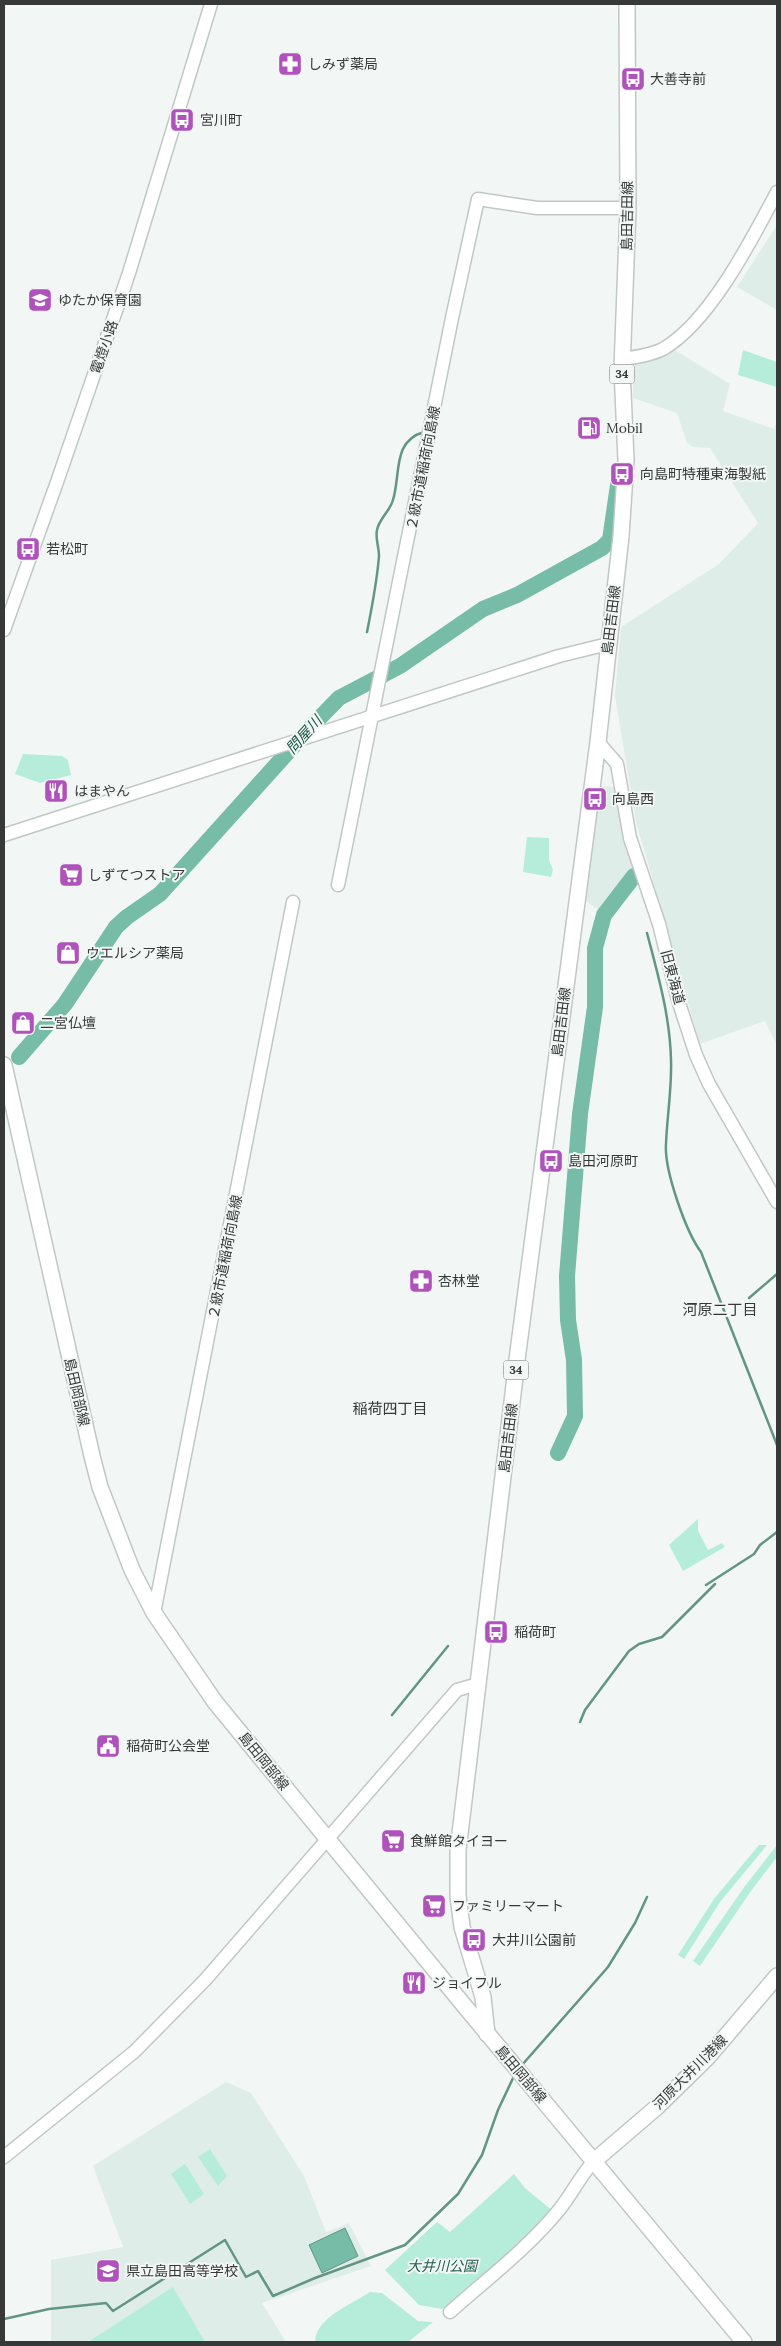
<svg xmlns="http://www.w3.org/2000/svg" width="781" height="2346" viewBox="0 0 781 2346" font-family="Lora,'Noto Sans JP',serif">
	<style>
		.built { fill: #dfede8 }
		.green { fill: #b5edda }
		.water { fill: #76bca6; stroke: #639585 }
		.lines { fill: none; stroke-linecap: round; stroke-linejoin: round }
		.stream { stroke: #639585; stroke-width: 2.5 }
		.river { stroke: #76bca6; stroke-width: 16 }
		.minor-casing { stroke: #c1c7c5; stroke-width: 15 }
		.major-casing { stroke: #c1c7c5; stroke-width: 18 }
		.minor { stroke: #fff; stroke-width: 12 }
		.major { stroke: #fff; stroke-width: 15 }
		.labels { text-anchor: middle; stroke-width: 4; stroke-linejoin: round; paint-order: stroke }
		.shield { fill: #f2f7f5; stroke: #6e7271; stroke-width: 1 }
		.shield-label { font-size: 12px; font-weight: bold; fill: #363938 }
		.poi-label { font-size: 14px; fill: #363938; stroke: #f2f7f5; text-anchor: start }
		.street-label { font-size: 14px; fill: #363938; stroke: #f2f7f5 }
		.park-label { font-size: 14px; font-style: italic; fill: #225a4b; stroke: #f2f7f5 }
		.water-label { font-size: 15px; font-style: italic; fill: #1d5647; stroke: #f2f7f5 }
		.neighbourhood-label { font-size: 15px; fill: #363938; stroke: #f2f7f5 }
	</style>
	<rect width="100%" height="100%" fill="#f2f7f5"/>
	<g class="built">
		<polygon points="777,225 777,310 737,287"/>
		<polygon points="675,350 730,384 723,411 774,429 777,420 777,1046 765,1021 700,1044 636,822 615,696 621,627 719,564 758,523 710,448 693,447 687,443 677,413 633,398 633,364"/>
		<polygon points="599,786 616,787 633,872 600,911 585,900"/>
		<polygon points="226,2082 251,2093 304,2176 326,2232 349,2223 371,2266 262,2303 286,2342 51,2342 51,2260 123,2247 93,2166"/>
	</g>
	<g class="green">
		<polygon points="743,350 777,362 777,387 738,375"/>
		<polygon points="23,754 62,756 68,760 71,775 40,783 15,774"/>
		<polygon points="527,837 549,838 549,860 553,870 551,877 523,872"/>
		<polygon points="698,1519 698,1531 708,1550 722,1543 725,1547 683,1571 669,1545"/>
		<polygon points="759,1845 767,1845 720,1902 684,1959 678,1955 714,1899"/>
		<polygon points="777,1845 777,1857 751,1891 700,1966 693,1961 745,1886"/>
		<polygon points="210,2149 227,2176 218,2186 198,2157"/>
		<polygon points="185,2164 204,2194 190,2204 171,2174"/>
		<polygon points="514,2174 525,2188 554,2212 465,2293 442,2309 419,2305 385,2270 437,2222 450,2232"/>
		<polygon points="173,2287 205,2342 88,2342"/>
		<path d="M370 2292 382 2293 418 2321 433 2322 408 2342H315C316 2317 351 2305 370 2292Z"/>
	</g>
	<polygon class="water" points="345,2228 358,2256 322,2273 309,2245"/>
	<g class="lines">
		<g class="stream">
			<path d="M367 632C372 607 377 582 379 556 379 547 375 538 377 530 379 519 390 511 393 500 401 474 392 441 424 432"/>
			<path d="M647 933C658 975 670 1016 671 1060 672 1089 667 1116 666 1144 664 1170 686 1232 701 1252L777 1445"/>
			<polyline points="749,1298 777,1274"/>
			<polyline points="706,1585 754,1554 760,1545 777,1532"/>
			<polyline points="392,1715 448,1646"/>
			<polyline points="580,1722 585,1710 629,1651 639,1644 662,1637 715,1584"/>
			<polyline points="522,2065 608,1967 635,1923 647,1897"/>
			<polyline points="4,2319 49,2309 106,2303 113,2311 225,2240 246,2277 258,2271 273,2296 315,2278 405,2245 458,2194 482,2155 498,2110 514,2076"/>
		</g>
		<g class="river">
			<polyline points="19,1057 65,1004 116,927 127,917 160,894 306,732 339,698 400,666 483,609 517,595 602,548 610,540 619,478"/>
			<polyline points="558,1453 575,1416 574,1360 568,1320 567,1276 580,1114 595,1007 595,948 604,915 634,876"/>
		</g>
		<defs>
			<g id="minor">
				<path d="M622 359C636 357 651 355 663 349 710 322 752 239 777 192"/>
				<polyline points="4,630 57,482 129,273 211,4"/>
				<polyline points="598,742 617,764 630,838 659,924 678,1000 696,1055 709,1084 777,1202"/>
				<polyline points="4,835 559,656 608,644"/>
				<polyline points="338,885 452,318 478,199 537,208 628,208"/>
				<polyline points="154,1613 293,902"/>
				<polyline points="4,2157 134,2052 205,1980 457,1690 478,1684"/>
				<path d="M450 2312C487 2279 528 2248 559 2210 572 2194 580 2176 594 2161"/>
			</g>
			<g id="major">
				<polyline points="4,1065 92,1456 100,1487 132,1570 154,1613 215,1702 467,2009 744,2342"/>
				<polyline points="487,2034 483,1997 462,1927 458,1896 458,1850 518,1352 598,742 621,536 626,460 622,369 628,208 627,4"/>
				<polyline points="594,2161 657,2107 708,2057 777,1976"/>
			</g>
		</defs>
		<use href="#minor" class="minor-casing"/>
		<use href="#major" class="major-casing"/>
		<use href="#minor" class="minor"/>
		<use href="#major" class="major"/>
	</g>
	<defs>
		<symbol id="pharmacy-square" viewBox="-11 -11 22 22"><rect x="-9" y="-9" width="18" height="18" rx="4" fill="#b052bc" stroke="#f2f7f5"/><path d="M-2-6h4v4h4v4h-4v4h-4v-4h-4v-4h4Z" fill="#fff"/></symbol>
		<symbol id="bus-square" viewBox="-11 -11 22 22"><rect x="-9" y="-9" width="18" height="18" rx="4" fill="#b052bc" stroke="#f2f7f5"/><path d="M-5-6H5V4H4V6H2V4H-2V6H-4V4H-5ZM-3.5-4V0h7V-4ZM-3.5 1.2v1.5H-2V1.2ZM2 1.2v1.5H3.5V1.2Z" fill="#fff"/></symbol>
		<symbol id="school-square" viewBox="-11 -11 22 22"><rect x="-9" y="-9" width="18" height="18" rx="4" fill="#b052bc" stroke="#f2f7f5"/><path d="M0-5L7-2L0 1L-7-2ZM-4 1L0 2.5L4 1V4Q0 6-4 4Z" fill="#fff"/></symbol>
		<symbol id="fuel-square" viewBox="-11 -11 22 22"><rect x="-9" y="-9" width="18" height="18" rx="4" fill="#b052bc" stroke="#f2f7f5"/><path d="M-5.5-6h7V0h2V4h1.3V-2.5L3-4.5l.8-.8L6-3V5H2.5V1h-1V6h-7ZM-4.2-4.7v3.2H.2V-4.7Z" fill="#fff"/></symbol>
		<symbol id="restaurant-square" viewBox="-11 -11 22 22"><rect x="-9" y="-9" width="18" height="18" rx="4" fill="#b052bc" stroke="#f2f7f5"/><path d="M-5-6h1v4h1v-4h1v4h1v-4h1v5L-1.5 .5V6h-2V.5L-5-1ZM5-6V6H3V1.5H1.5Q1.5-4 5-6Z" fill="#fff"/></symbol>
		<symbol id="supermarket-square" viewBox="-11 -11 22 22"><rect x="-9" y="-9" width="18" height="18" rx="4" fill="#b052bc" stroke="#f2f7f5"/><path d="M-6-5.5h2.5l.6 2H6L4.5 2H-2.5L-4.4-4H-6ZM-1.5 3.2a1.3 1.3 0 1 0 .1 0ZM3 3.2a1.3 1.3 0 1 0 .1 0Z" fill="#fff"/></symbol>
		<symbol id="shop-square" viewBox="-11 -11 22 22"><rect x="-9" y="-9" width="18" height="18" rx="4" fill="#b052bc" stroke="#f2f7f5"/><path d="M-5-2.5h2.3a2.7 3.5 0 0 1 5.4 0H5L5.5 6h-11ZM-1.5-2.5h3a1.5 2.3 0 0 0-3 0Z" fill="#fff"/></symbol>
		<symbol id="civic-square" viewBox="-11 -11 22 22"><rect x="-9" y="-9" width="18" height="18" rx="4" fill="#b052bc" stroke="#f2f7f5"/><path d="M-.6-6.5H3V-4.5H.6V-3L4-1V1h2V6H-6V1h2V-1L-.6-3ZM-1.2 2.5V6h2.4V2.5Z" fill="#fff"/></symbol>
	</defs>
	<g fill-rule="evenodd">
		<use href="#pharmacy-square" x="276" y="50" width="28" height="28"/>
		<use href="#bus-square" x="619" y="65" width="28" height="28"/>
		<use href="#bus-square" x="168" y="106" width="28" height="28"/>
		<use href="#school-square" x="26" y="286" width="28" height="28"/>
		<use href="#fuel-square" x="575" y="414" width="28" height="28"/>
		<use href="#bus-square" x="608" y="460" width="28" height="28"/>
		<use href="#bus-square" x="14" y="535" width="28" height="28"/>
		<use href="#restaurant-square" x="42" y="777" width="28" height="28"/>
		<use href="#bus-square" x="581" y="785" width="28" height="28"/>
		<use href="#supermarket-square" x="57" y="861" width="28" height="28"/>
		<use href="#shop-square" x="54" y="939" width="28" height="28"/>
		<use href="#shop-square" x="9" y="1009" width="28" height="28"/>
		<use href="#bus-square" x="537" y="1147" width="28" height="28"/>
		<use href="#pharmacy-square" x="407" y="1267" width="28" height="28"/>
		<use href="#bus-square" x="482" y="1618" width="28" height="28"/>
		<use href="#civic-square" x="94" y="1732" width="28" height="28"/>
		<use href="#supermarket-square" x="379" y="1827" width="28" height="28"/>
		<use href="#supermarket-square" x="420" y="1892" width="28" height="28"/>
		<use href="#bus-square" x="460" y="1926" width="28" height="28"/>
		<use href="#restaurant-square" x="400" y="1969" width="28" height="28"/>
		<use href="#school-square" x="94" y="2257" width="28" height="28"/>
	</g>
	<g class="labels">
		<g class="shield">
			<rect x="609.5" y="364.5" width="25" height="19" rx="4"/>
			<rect x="503.5" y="1360.5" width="25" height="19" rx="4"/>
		</g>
		<g class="shield-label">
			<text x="622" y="378">34</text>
			<text x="516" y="1374">34</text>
		</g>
		<g class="poi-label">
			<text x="308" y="69">しみず薬局</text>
			<text x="650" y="84">大善寺前</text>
			<text x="200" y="125">宮川町</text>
			<text x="58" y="305">ゆたか保育園</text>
			<text x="606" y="433">Mobil</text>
			<text x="640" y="479">向島町特種東海製紙</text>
			<text x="46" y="554">若松町</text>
			<text x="74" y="796">はまやん</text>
			<text x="612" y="804">向島西</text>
			<text x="88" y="880">しずてつストア</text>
			<text x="86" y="958">ウエルシア薬局</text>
			<text x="40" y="1028">二宮仏壇</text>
			<text x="568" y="1166">島田河原町</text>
			<text x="438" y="1286">杏林堂</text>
			<text x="514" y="1637">稲荷町</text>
			<text x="126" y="1751">稲荷町公会堂</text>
			<text x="410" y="1846">食鮮館タイヨー</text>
			<text x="452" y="1911">ファミリーマート</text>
			<text x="492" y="1945">大井川公園前</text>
			<text x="432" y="1988">ジョイフル</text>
			<text x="126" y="2276">県立島田高等学校</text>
		</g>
		<g class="street-label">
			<text transform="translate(627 216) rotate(-89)" y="5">島田吉田線</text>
			<text transform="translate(104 347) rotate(-71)" y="5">電燈小路</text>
			<text transform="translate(423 468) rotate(-79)" y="5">２級市道稲荷向島線</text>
			<text transform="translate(611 620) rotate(-83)" y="5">島田吉田線</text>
			<text transform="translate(673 977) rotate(75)" y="5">旧東海道</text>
			<text transform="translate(561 1022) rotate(-83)" y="5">島田吉田線</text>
			<text transform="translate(225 1257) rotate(-79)" y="5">２級市道稲荷向島線</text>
			<text transform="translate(77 1392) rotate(77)" y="5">島田岡部線</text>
			<text transform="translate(508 1438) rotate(-83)" y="5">島田吉田線</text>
			<text transform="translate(264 1761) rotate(51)" y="5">島田岡部線</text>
			<text transform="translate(690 2072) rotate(-45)" y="5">河原大井川港線</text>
			<text transform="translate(521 2074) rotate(50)" y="5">島田岡部線</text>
		</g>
		<g class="park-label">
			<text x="442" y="2271">大井川公園</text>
		</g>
		<g class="water-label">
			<text transform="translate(304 735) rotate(-48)" y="5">問屋川</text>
		</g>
		<g class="neighbourhood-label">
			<text x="720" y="1315">河原二丁目</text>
			<text x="390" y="1414">稲荷四丁目</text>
		</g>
	</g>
	<rect width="781" height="2346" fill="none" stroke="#363938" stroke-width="10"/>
</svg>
